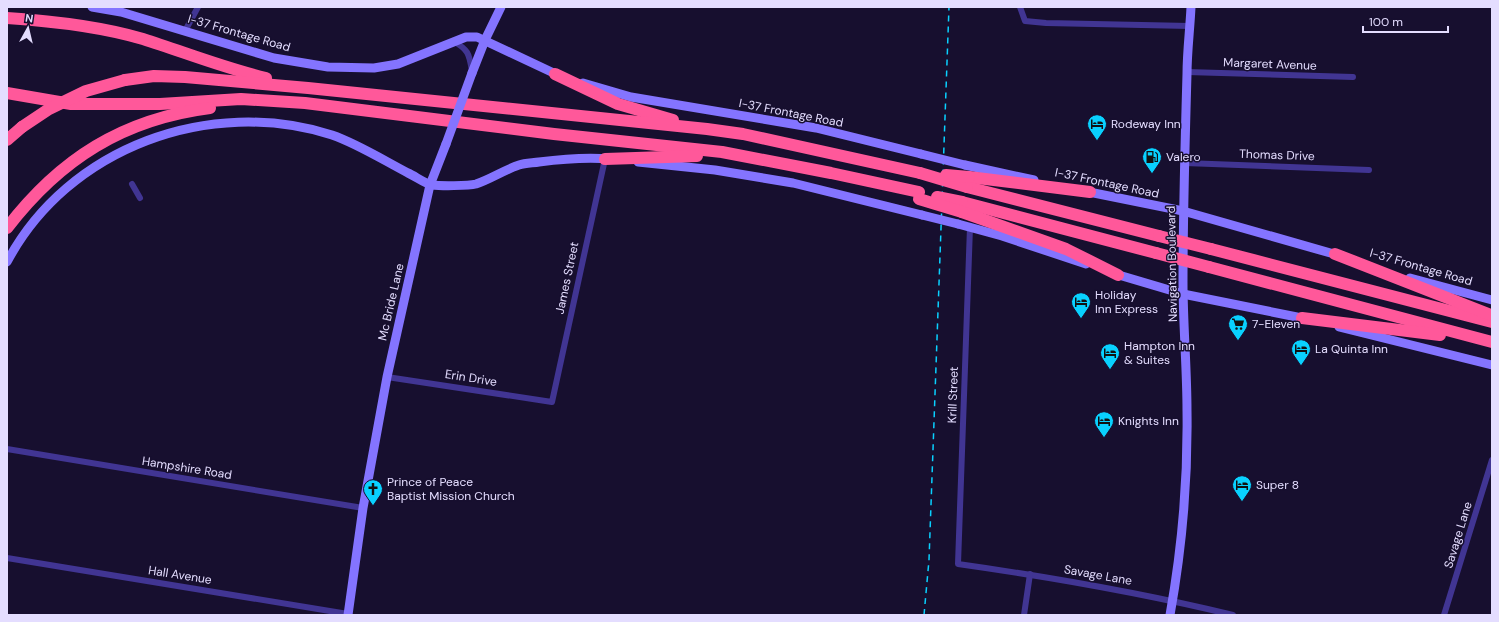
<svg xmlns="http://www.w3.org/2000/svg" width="1499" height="622" viewBox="0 0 1499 622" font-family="'DM Sans',sans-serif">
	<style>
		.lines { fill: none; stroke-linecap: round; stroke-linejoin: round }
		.street { stroke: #413593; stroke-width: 6 }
		.secondary { stroke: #8474ff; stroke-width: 9 }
		.highway { stroke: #ff589a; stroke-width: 12 }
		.rail { stroke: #09d1ff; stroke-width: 1.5; stroke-dasharray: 6 5; stroke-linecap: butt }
		.secondary-bridge { stroke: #8474ff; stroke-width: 9 }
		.highway-bridge { stroke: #ff589a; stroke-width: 12 }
		.labels { text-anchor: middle; stroke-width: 3; stroke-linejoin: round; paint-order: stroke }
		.street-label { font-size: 12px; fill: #e4ddff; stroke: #170f2f }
		.poi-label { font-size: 12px; fill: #e4ddff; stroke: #170f2f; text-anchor: start }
	</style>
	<rect width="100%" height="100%" fill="#170f2f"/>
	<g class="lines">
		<g class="street">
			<polyline points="1020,7 1025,21 1046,23 1190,26"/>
			<polyline points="185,31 198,7"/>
			<path d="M453 41C469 50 469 54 472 71"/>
			<polyline points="1187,72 1353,77"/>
			<polyline points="1185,163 1369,170"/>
			<polyline points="132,184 140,198"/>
			<path d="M970 227 958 564C1050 577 1142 593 1233 615"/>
			<polyline points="387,377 552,402 605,159"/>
			<polyline points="7,449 363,508"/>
			<polyline points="7,558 348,614"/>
			<polyline points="1024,615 1030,574"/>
			<polyline points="1444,615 1492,460"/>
		</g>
		<g class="secondary">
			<polyline points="92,7 121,12 274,58 328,67 374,68 398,64 466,37 477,37 560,76"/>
			<polyline points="472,73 485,40 501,7"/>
			<polyline points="583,83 631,97 816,128 921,154"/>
			<polyline points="638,162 715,170 793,183 922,215"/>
			<polyline points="965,165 1034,180"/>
			<polyline points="1084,191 1183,211 1341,256"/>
			<polyline points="958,224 1002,236 1086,264"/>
			<path d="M7 262C68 147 210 96 332 135 358 144 383 160 408 173 415 176 424 183 432 185 440 186 468 186 476 184 491 179 504 170 519 165 525 163 533 163 539 162 562 159 587 157 610 159"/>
			<polyline points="1112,273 1183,294 1307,319"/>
			<polyline points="1410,278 1492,300"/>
			<polyline points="1339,327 1492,365"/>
			<polyline points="348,615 363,508 387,377 430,185 446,144"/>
			<path d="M1170 615C1182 548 1188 479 1187 411 1187 368 1183 325 1183 282 1183 213 1185 144 1187 74 1187 52 1190 29 1191 7"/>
		</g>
		<g class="highway">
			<path d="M7 18C52 21 99 26 143 39 184 52 224 68 266 78"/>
			<polyline points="555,74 618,104 673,120"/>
			<polyline points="125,80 154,76 185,77 308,88 707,129 743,134 920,173"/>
			<polyline points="7,93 71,104 160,104 241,99 305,103 554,134 722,152 831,173 919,192"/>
			<polyline points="7,140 22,127"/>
			<polyline points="605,159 697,156"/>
			<polyline points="969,177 1090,192"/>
			<polyline points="967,187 1159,236"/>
			<polyline points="962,202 1156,253"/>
			<polyline points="962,212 1066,249 1118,275"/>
			<path d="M7 228C60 159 123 119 210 108"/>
			<polyline points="1211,249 1492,322"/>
			<polyline points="1335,254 1491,315"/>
			<polyline points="1209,267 1492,342"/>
			<polyline points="1302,318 1440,335"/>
		</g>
		<polyline class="rail" points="924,615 929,560 949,7"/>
		<g class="secondary-bridge">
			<polyline points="446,144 472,73"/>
			<polyline points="921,154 965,165"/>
			<polyline points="922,215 958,224"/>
		</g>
		<g class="highway-bridge">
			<polyline points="22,127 49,109 86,91 125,80"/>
			<polyline points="920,173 967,187"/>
			<polyline points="946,175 969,177"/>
			<polyline points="937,197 962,202"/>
			<polyline points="919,199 962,212"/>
			<polyline points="1159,236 1211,249"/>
			<polyline points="1156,253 1209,267"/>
		</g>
	</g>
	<defs>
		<symbol id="hotel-pin" viewBox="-11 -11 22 30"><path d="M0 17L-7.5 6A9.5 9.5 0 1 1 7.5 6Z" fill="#09d1ff" stroke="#170f2f"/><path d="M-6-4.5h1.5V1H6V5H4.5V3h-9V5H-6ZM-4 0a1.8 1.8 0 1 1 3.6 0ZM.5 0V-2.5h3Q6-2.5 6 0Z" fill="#111"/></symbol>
		<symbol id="fuel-pin" viewBox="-11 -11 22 30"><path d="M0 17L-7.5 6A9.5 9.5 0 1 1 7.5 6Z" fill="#09d1ff" stroke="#170f2f"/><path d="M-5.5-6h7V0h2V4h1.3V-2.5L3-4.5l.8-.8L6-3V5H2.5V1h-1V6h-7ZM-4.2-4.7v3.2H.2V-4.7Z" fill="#111"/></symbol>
		<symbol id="supermarket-pin" viewBox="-11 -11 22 30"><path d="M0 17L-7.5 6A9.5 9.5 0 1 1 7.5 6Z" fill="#09d1ff" stroke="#170f2f"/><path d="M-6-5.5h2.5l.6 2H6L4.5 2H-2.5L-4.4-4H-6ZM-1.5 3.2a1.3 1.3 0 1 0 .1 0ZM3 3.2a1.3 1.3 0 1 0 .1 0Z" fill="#111"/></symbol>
		<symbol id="church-pin" viewBox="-11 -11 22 30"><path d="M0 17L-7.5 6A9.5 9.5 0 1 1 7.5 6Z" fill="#09d1ff" stroke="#170f2f"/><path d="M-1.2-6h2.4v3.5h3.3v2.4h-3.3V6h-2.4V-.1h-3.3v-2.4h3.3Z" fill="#111"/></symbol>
	</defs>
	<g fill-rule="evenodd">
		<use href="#hotel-pin" x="1086" y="113" width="22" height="30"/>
		<use href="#fuel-pin" x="1141" y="146" width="22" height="30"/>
		<use href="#hotel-pin" x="1070" y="291" width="22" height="30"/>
		<use href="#supermarket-pin" x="1227" y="313" width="22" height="30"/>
		<use href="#hotel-pin" x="1290" y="338" width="22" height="30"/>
		<use href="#hotel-pin" x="1099" y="342" width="22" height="30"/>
		<use href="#hotel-pin" x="1093" y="410" width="22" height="30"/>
		<use href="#hotel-pin" x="1231" y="474" width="22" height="30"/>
		<use href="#church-pin" x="362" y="478" width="22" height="30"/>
	</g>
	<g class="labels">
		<g class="street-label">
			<text transform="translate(239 33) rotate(16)" y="4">I-37 Frontage Road</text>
			<text transform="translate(1270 64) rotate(2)" y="4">Margaret Avenue</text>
			<text transform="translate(791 113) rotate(11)" y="4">I-37 Frontage Road</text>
			<text transform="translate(1277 155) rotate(2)" y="4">Thomas Drive</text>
			<text transform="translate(1107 183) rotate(12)" y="4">I-37 Frontage Road</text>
			<text transform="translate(1172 264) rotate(-91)" y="4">Navigation Boulevard</text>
			<text transform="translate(1421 267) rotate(16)" y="4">I-37 Frontage Road</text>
			<text transform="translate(567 278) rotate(-78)" y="4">James Street</text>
			<text transform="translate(391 302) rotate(-77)" y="4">Mc Bride Lane</text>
			<text transform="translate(471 378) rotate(9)" y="4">Erin Drive</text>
			<text transform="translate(953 395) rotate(-88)" y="4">Krill Street</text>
			<text transform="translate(187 468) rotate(9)" y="4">Hampshire Road</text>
			<text transform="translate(1458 535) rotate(-73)" y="4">Savage Lane</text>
			<text transform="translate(180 575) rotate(9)" y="4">Hall Avenue</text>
			<text transform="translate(1098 575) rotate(10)" y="4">Savage Lane</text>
		</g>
		<g class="poi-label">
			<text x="1111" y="128">Rodeway Inn</text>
			<text x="1166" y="161">Valero</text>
			<text x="1095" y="299">Holiday<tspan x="1095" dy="14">Inn Express</tspan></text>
			<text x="1252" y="328">7-Eleven</text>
			<text x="1124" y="350">Hampton Inn<tspan x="1124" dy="14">&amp; Suites</tspan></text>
			<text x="1315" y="353">La Quinta Inn</text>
			<text x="1118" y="425">Knights Inn</text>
			<text x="387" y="486">Prince of Peace<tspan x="387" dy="14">Baptist Mission Church</tspan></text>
			<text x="1256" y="489">Super 8</text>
		</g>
	</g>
	<rect width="1499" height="622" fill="none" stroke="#e4ddff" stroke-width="16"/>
	<g transform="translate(28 28) rotate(8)" stroke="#170f2f" stroke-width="3" paint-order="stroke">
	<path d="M0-3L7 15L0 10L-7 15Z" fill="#e4ddff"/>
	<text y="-6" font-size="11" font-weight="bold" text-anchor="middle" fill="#e4ddff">N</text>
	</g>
	<path d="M1363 26v6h85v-6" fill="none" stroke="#e4ddff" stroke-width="2"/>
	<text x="1369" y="26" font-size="12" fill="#e4ddff" stroke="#170f2f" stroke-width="3" paint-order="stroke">100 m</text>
</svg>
